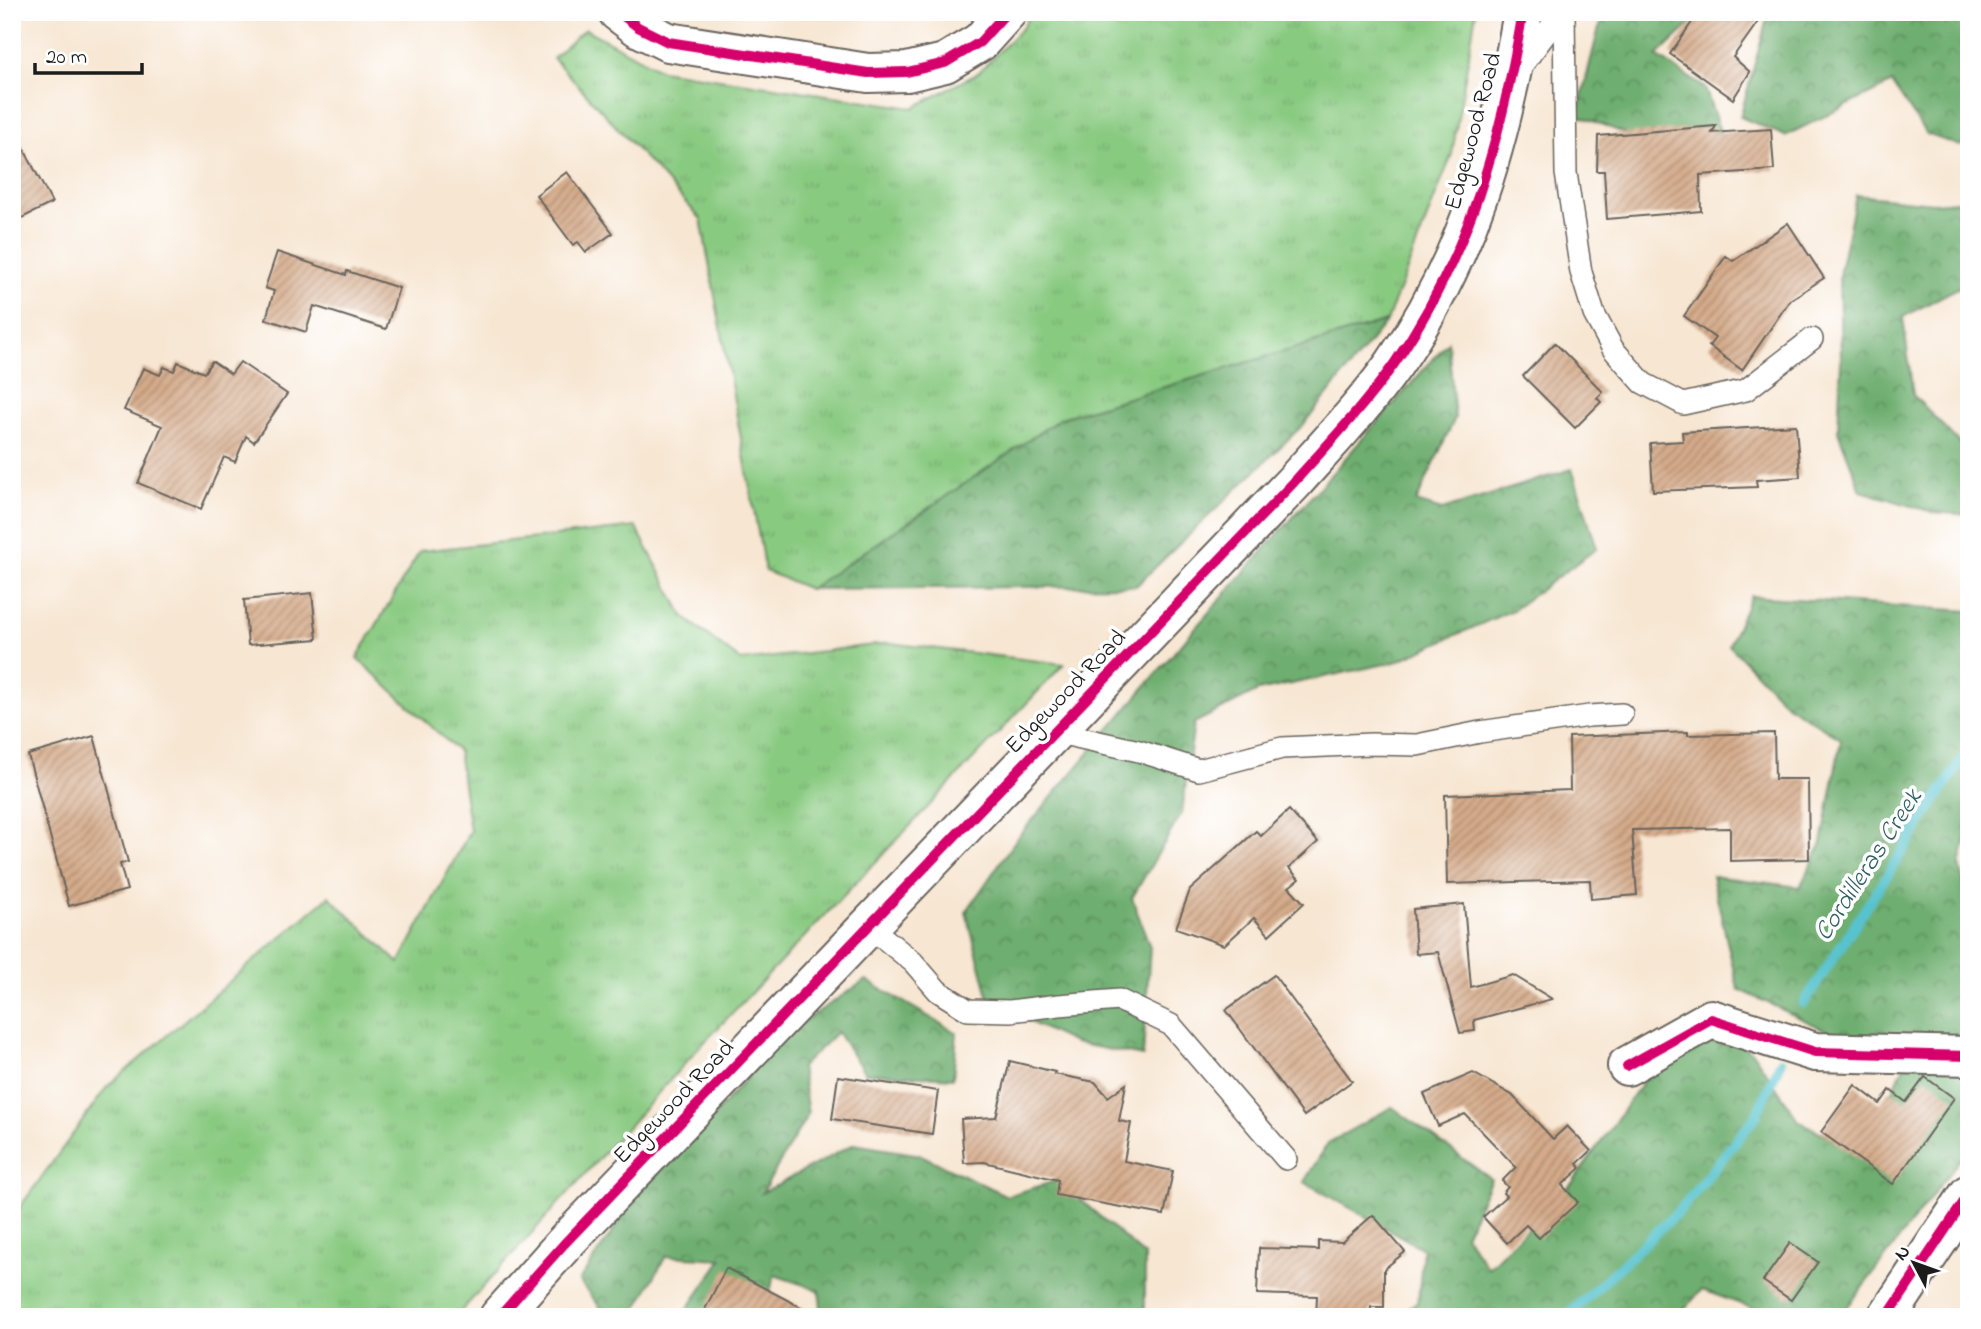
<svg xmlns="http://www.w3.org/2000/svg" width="1981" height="1329" viewBox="0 0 1981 1329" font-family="'Indie Flower',sans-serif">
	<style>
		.grass { fill: url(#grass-tufts); stroke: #52734e; stroke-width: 2 }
		.forest { fill: url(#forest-crowns); stroke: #456546; stroke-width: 2 }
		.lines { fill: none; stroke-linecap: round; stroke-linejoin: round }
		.stream { stroke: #56c3ce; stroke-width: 10 }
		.building { fill: url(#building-hatch) }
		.lane-casing { stroke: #69635c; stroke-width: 24 }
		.street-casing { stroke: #69635c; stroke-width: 42 }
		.secondary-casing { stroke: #69635c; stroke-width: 42 }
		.lane { stroke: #fff; stroke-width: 21 }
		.street { stroke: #fff; stroke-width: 38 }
		.secondary { stroke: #fff; stroke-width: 38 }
		.cycleway-casing { stroke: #fff; stroke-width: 15 }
		.cycleway { stroke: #d6006c; stroke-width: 10 }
		.labels { text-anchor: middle; stroke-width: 7; stroke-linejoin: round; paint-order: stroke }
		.street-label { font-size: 24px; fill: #1c1c1c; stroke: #fff }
		.water-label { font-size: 26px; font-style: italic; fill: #335f63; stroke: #fff }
	</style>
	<defs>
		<pattern id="grass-tufts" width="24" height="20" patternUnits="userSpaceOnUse" patternTransform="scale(1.75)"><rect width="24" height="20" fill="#89ca81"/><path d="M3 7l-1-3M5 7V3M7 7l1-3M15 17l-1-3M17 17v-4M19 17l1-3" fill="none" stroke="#76ad6f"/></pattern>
		<pattern id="forest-crowns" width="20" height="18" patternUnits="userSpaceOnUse" patternTransform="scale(1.75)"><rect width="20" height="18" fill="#6eae6f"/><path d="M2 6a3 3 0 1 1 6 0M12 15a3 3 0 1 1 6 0" fill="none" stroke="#5a8d5a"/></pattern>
		<pattern id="building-hatch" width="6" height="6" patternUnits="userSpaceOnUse" patternTransform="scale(1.75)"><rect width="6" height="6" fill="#d5ab8a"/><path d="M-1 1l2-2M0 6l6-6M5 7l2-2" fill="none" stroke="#ac8a70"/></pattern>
	</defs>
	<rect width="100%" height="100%" fill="#fff"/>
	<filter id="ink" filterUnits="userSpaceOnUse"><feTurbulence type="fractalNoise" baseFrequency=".0143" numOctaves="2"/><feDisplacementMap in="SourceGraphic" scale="14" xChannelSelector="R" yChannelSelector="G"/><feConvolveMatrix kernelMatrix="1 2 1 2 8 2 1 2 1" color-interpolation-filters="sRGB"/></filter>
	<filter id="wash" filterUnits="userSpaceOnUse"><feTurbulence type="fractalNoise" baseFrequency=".00686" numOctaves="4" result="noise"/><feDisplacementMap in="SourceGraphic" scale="28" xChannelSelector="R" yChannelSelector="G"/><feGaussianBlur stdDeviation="1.57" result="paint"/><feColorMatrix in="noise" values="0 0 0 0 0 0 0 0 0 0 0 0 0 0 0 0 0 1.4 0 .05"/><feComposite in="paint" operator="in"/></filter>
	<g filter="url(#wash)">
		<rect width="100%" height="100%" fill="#f7e6d2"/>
		<g class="grass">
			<polygon points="1031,12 1476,12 1452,154 1387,321 1061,418 810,589 765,571 701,219 553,58 585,29 661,70 913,108 978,73 1023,27"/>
			<polygon points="636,527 684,617 741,661 890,643 1064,664 696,1051 456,1317 12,1317 12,1218 107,1087 329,896 399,963 470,831 458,751 357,658 420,551"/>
		</g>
		<g class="forest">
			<polygon points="1606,12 1703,12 1657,56 1705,88 1724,143 1649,143 1577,115 1598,31"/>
			<polygon points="1769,12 1969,12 1969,140 1960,146 1926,134 1892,83 1785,136 1740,117"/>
			<polygon points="1856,195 1933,203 1969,200 1969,282 1903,317 1913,395 1965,449 1969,442 1969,515 1932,512 1861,491 1838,431 1841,359 1839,275"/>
			<polygon points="1387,321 1304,424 1136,586 810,589 1061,418"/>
			<polygon points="1448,342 1455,418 1416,502 1442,510 1572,469 1597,548 1513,610 1395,662 1258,691 1194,723 1182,813 1132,898 1150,947 1143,1056 1074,1043 990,1003 966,912 1017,838 1189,635"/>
			<polygon points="1751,596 1969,611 1969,829 1960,865 1969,905 1969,1147 1840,1317 1777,1317 1702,1290 1676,1317 1395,1317 1418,1301 1423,1249 1304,1182 1328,1143 1392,1107 1491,1179 1465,1235 1488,1268 1573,1182 1660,1057 1707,1022 1753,1053 1799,1121 1865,1156 1912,1047 1847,1040 1738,989 1712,876 1800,887 1822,843 1841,739 1787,705 1729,645"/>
			<polygon points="866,980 957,1033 953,1078 865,1073 837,1032 801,1067 808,1114 762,1193 854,1144 921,1155 1007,1196 1058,1180 1145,1256 1145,1317 822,1317 819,1290 774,1275 764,1317 682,1317 722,1259 666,1256 632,1317 608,1317 579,1281 639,1193 705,1126 783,1035"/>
		</g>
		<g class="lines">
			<g class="stream">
				<polyline points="1804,1003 1969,749"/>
				<polyline points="1566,1317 1681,1209 1756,1116 1781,1061"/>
			</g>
		</g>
		<g id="blocks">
			<g class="building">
				<polygon points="1699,12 1765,12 1733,57 1750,72 1733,99 1670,54"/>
				<polygon points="12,126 52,203 12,223"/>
				<polygon points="1716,126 1712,133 1771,129 1774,170 1700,175 1701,211 1607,219 1604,171 1597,171 1598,136"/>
				<polygon points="567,172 613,233 586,252 578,242 573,245 536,195"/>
				<polygon points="1788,223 1824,278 1790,300 1742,370 1709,346 1715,338 1684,316 1726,256 1733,261"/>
				<polygon points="277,252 346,275 347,271 399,288 386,329 314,306 306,332 266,319 274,291 265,288"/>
				<polygon points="1555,343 1603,392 1597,398 1601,402 1575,428 1523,376"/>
				<polygon points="212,361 231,374 240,362 287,394 254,442 246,436 235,462 224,457 201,509 138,483 162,426 124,410 143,368 160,375 164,367 174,371 178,362 204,373"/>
				<polygon points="1796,425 1800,477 1756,480 1757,487 1653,491 1650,443 1683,441 1682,432"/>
				<polygon points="312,593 317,639 248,645 244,600"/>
				<polygon points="1688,732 1688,735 1774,733 1775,779 1808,779 1809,859 1730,861 1730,828 1632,830 1637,895 1591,899 1590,880 1447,884 1445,795 1570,790 1569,737"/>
				<polygon points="94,736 128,862 120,864 127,890 69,906 28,755"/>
				<polygon points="1289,810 1318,842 1289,868 1299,879 1289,887 1304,903 1269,935 1254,918 1224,945 1176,928 1190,890 1256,831 1261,836"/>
				<polygon points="1464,904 1471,987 1513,975 1552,999 1474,1020 1475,1031 1460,1033 1438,952 1416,954 1413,909"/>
				<polygon points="1274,975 1352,1081 1304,1116 1226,1010"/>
				<polygon points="1010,1061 1055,1072 1054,1074 1095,1082 1108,1097 1126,1084 1119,1121 1131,1123 1124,1161 1173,1171 1164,1215 1056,1195 1058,1180 984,1162 964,1163 961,1119 996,1117"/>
				<polygon points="1473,1073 1512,1095 1553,1139 1567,1126 1591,1151 1577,1164 1581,1168 1562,1185 1578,1202 1539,1238 1526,1225 1507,1243 1483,1217 1506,1196 1503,1193 1508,1187 1502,1181 1516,1167 1465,1114 1438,1126 1424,1094"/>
				<polygon points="838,1076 938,1091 932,1134 832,1119"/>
				<polygon points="1925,1077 1954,1098 1893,1184 1821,1132 1855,1085 1880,1104 1890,1090 1906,1102"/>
				<polygon points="1373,1215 1405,1252 1384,1269 1384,1307 1371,1307 1370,1317 1316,1317 1317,1296 1257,1294 1259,1248 1318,1250 1318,1241 1342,1242"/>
				<polygon points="1790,1243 1818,1262 1791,1300 1763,1281"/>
				<polygon points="726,1268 820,1317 701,1317"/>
			</g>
		</g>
	</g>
	<g filter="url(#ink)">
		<use href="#blocks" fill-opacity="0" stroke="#69635c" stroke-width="2"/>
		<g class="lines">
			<defs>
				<g id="lane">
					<polyline points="1564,12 1566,173 1581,272 1594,314 1613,349 1643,383 1683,404 1746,390 1812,339"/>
					<polyline points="1520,68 1562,12"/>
					<polyline points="1054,732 1139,751 1199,770 1282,748 1371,744 1417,745 1480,732 1589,716 1622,714"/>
					<polyline points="869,926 913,962 938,991 968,1010 1010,1011 1059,1005 1119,1000 1171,1025 1286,1159"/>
				</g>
				<g id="street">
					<polyline points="618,12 638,27 668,42 868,73 907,72 945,63 980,42 1007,12"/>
					<polyline points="1627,1066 1711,1019 1815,1052 1969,1056"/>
					<polyline points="1887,1317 1969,1194"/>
				</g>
				<path id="secondary" d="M499 1317 564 1244 1294 482C1328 444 1364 406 1394 364 1469 256 1501 140 1523 12"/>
			</defs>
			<use href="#lane" class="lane-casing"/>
			<use href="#street" class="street-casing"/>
			<use href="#secondary" class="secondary-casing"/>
			<use href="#lane" class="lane"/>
			<use href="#street" class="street"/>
			<use href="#secondary" class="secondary"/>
			<defs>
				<g id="cycleway">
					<polyline points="618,12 638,27 668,42 868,73 907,72 945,63 980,42 1007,12"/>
					<polyline points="1627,1066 1711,1019 1815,1052 1969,1056"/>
					<path d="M499 1317 564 1244 1294 482C1328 444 1364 406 1394 364 1469 256 1501 140 1523 12"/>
					<polyline points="1887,1317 1969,1194"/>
				</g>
			</defs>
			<use href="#cycleway" class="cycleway-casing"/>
			<use href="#cycleway" class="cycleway"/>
		</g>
	</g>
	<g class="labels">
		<g class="street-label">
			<text transform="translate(1472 131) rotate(-75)" y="8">Edgewood Road</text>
			<text transform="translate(1065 691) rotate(-46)" y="8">Edgewood Road</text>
			<text transform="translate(673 1101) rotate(-46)" y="8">Edgewood Road</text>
		</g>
		<g class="water-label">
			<text transform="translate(1867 864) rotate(-57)" y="9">Cordilleras Creek</text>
		</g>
	</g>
	<rect width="1981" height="1329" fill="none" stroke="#fff" stroke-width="42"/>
	<g transform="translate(1914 1263) rotate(311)" stroke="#ffffff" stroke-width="5" paint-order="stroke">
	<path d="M0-5L12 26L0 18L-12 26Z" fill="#1c1c1c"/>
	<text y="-10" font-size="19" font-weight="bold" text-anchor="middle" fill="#1c1c1c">N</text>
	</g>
	<path d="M35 63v10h107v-10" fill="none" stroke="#1c1c1c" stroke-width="3.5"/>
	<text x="46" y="63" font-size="21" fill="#1c1c1c" stroke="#ffffff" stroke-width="5" paint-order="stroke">20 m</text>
</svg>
